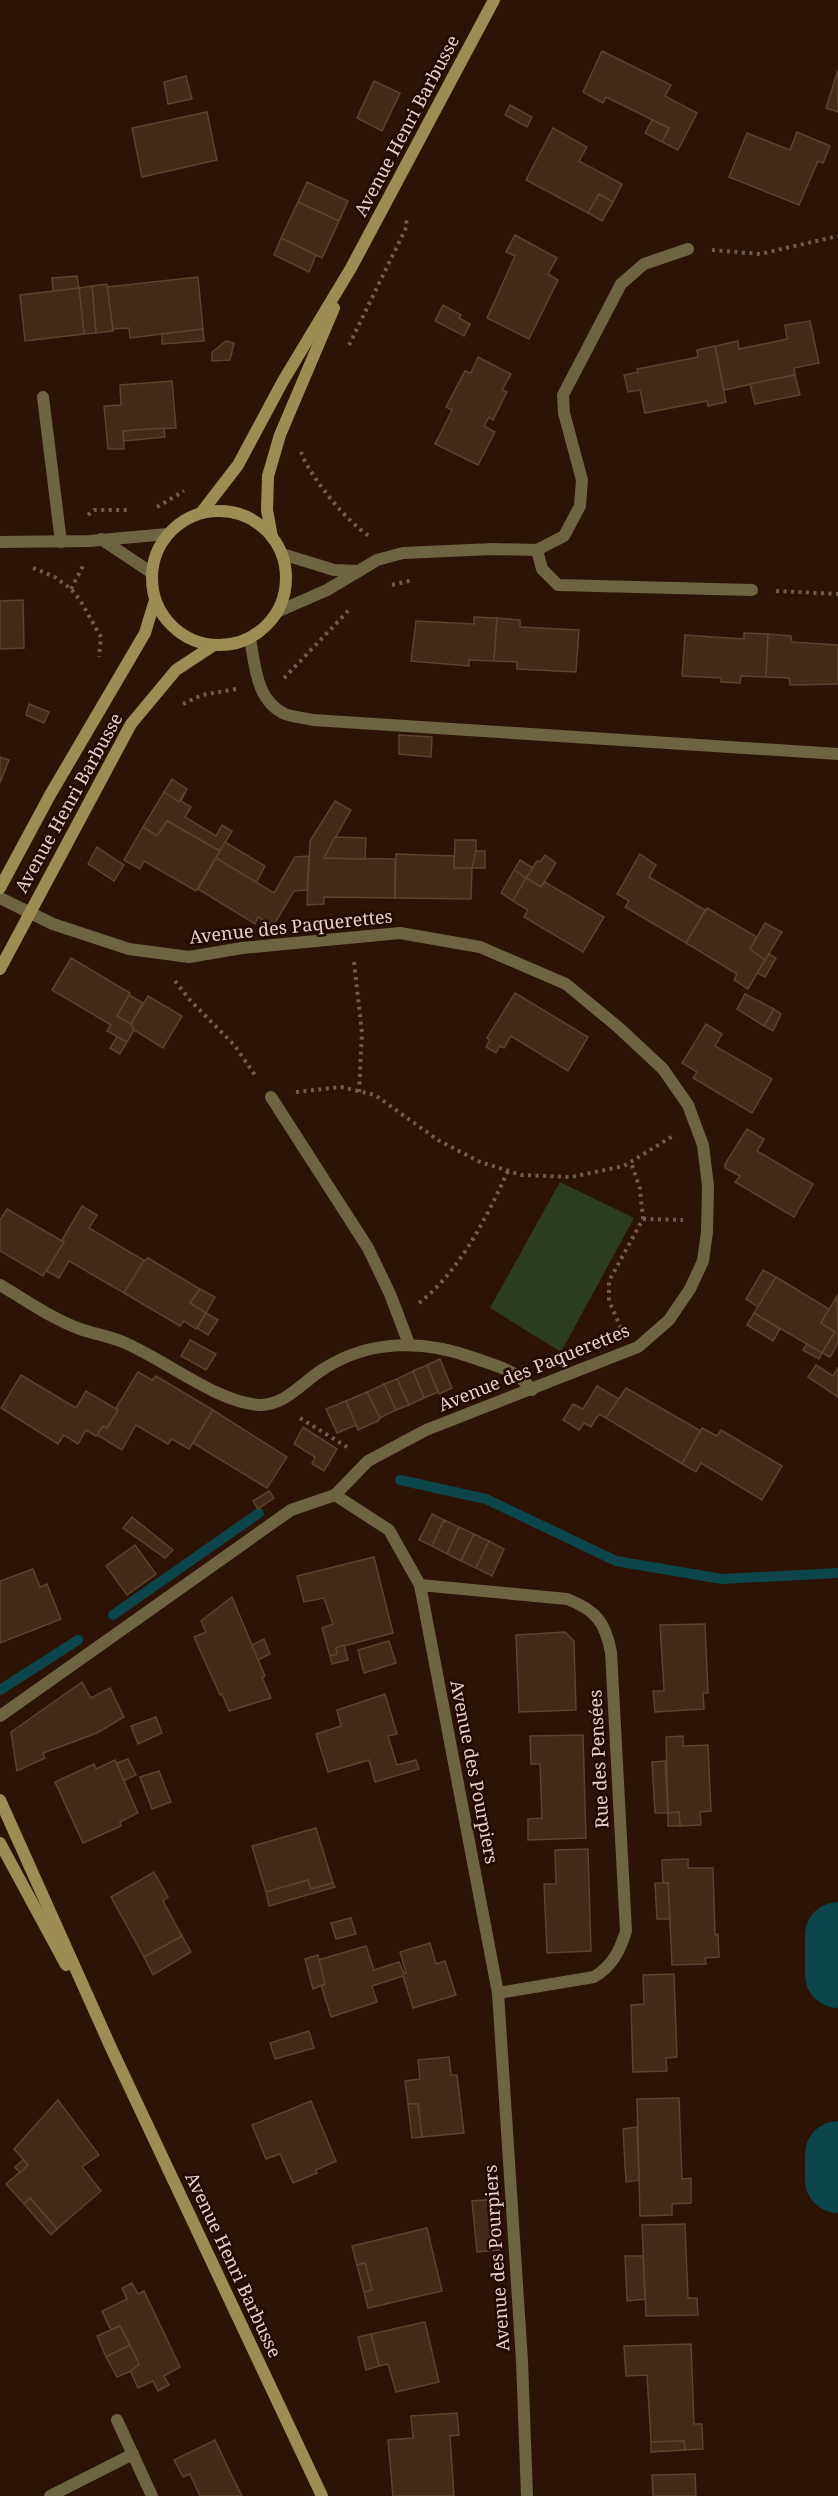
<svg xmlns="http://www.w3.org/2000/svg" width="838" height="2496" viewBox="0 0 838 2496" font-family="'Noto Serif',serif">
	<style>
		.green { fill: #2b3d1e }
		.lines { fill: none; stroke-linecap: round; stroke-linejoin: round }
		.stream { stroke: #0d464a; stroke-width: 10 }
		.river { stroke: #0d464a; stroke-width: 66 }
		.building { fill: #452a17; stroke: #5e422e; stroke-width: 1.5 }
		.path { stroke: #735b50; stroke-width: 4; stroke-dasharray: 3 4.5; stroke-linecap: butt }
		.lane { stroke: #6d6441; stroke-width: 12 }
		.street { stroke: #6d6441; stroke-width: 12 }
		.secondary { stroke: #9d8d54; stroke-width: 12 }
		.labels { text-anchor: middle; stroke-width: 5; stroke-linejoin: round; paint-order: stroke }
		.street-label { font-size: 18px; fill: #e5d1c9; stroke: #230901 }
	</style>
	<rect width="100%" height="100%" fill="#2d1206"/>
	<polygon class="green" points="560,1182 634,1218 561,1352 490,1308"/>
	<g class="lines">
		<g class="stream">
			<polyline points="400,1480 486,1499 616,1561 722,1579 838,1573"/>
			<polyline points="113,1615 259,1513"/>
			<polyline points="0,1690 78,1640"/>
		</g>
		<g class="river">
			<polyline points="838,1935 838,1975"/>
			<polyline points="838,2154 838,2180"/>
		</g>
	</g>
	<g class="building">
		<polygon points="602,51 671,85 665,96 697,113 678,150 662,142 669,128 606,97 603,103 583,92"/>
		<polygon points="838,70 838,112 826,108"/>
		<polygon points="186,76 192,99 168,104 164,82"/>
		<polygon points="374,81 400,93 382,131 357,118"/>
		<polygon points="510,105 532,117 527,127 505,115"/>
		<polygon points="207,112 217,160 142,177 132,128"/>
		<polygon points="652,120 669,128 662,142 645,133"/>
		<polygon points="553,128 587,147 579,161 622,184 613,202 599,194 588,213 526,180"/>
		<polygon points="797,132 830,146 823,163 818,161 799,205 729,177 747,133 790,150"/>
		<polygon points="307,182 348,201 339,221 298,202"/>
		<polygon points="599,194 613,202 602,221 588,213"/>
		<polygon points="298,202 339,221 322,258 281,238"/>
		<polygon points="515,235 557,258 548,274 558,280 529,339 487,318 515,256 506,252"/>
		<polygon points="281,238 316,255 309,272 274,255"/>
		<polygon points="77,276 79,288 53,292 52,278"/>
		<polygon points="198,277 203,329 130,338 129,328 113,329 107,287"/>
		<polygon points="107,284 113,331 96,333 92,286"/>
		<polygon points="92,286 96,333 84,334 79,288"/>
		<polygon points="79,288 84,334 25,341 20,295"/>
		<polygon points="443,305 461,315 459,318 470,324 464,336 435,321"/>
		<polygon points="810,321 819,363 794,368 795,375 724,390 715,346 738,341 739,349 787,339 785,325"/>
		<polygon points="203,329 204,341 162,344 162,334"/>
		<polygon points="226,341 234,343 230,360 212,361 212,352"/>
		<polygon points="715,346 726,402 708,406 707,401 645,413 640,390 628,392 624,375 638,372 637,369 698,357 697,350"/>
		<polygon points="478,357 511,374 502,390 507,392 493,420 489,417 484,426 495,432 478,465 435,444 452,410 446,407 465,371 471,373"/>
		<polygon points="795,375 800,395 755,404 750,384"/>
		<polygon points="172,381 176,428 123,431 124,449 108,449 104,406 121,405 120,385"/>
		<polygon points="164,428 165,437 124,441 123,431"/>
		<polygon points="23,600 24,648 0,649 0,601"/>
		<polygon points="474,617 497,618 494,661 469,660 469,666 411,661 416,621 474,624"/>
		<polygon points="497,618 520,620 520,627 579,630 576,672 517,669 517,662 494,661"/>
		<polygon points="744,633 768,634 766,677 741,676 740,683 721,682 721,678 682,676 685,635 744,639"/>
		<polygon points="768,634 791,636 792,642 838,645 838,684 790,685 789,678 766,677"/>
		<polygon points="29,704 49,712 44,723 26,715"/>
		<polygon points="399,735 432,737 431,757 399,754"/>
		<polygon points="0,757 9,760 0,783"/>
		<polygon points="172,779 187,789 179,802 164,792"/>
		<polygon points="187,789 181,801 191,807 185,817 216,836 222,825 232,831 220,851 167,821 157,836 143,827 164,792 179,802"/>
		<polygon points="335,801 351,810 324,858 395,859 395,898 324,897 324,904 307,905 310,841"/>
		<polygon points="167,821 220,851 196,891 144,861 140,869 124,860 143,827 157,836"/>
		<polygon points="335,837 366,838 365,859 324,858"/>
		<polygon points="455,840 476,840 476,857 472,868 454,868"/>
		<polygon points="225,842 265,866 256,883 216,858"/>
		<polygon points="97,847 124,865 114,881 88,864"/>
		<polygon points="476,851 485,851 485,868 472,868"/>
		<polygon points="396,854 454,856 454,868 472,868 471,899 395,898"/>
		<polygon points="640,854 656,865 649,877 705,910 686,943 625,907 629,901 617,894"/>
		<polygon points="545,855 556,863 541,887 526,878 537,861 540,862"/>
		<polygon points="309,856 307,890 294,891 273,926 258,917 255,924 198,889 216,858 274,893 295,857"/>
		<polygon points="520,860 533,868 526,878 514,870"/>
		<polygon points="514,870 526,878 513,901 501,893"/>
		<polygon points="526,878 541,887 545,882 604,917 583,952 524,917 528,910 513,901"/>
		<polygon points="707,908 757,937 750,949 765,960 748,989 734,980 737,974 686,943"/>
		<polygon points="765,923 782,932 765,960 750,949"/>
		<polygon points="769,954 776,958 765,977 757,973"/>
		<polygon points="71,958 130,993 117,1016 131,1024 134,1030 127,1042 107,1031 111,1025 52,990"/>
		<polygon points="515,993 588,1037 568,1071 511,1036 504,1048 500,1046 496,1053 486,1047 490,1040 487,1038"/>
		<polygon points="745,994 774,1009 764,1026 737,1009"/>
		<polygon points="129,995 143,1003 131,1024 117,1016"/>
		<polygon points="148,996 182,1016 163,1048 134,1030 131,1024"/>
		<polygon points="774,1009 781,1014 773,1031 764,1026"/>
		<polygon points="706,1024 722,1034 715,1046 772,1079 752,1113 693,1078 697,1072 682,1063"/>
		<polygon points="117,1037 127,1042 120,1054 110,1048"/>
		<polygon points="747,1129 764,1139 757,1151 813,1184 794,1217 735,1182 740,1176 725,1168 725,1164"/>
		<polygon points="82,1206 97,1215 89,1228 145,1261 124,1293 69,1261 59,1278 46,1271 64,1242 62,1240"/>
		<polygon points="7,1209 64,1242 43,1276 0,1251 0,1220"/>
		<polygon points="148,1258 200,1289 190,1303 206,1313 196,1329 184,1321 180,1326 124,1293 143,1262"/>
		<polygon points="763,1270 776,1277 758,1307 746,1299"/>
		<polygon points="776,1277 829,1309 821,1323 835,1332 822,1353 754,1313"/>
		<polygon points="200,1289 215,1297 206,1313 190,1303"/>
		<polygon points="837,1296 838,1343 830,1357 822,1353 835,1332 821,1323"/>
		<polygon points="206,1313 218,1320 208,1335 197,1328"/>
		<polygon points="754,1313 780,1329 773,1341 747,1325"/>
		<polygon points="190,1340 216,1354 206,1370 181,1356"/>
		<polygon points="807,1344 822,1353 819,1359 803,1350"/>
		<polygon points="440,1359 452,1388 439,1394 427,1365"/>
		<polygon points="427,1365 438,1392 424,1398 413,1371"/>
		<polygon points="816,1365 833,1376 838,1368 838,1397 808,1377"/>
		<polygon points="413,1371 424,1398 409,1405 397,1379"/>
		<polygon points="138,1372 152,1380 156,1376 213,1410 189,1449 172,1439 168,1444 136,1425 122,1450 97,1435 103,1426 107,1428 118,1410 116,1408"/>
		<polygon points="21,1375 76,1408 86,1391 118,1410 107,1428 103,1426 96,1436 86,1430 78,1444 64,1435 58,1444 1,1408"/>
		<polygon points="397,1379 409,1405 396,1410 384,1384"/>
		<polygon points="384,1384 396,1410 380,1418 367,1392"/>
		<polygon points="597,1386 619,1399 606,1418 599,1414 591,1427 584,1423 579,1430 563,1420 573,1404 583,1409"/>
		<polygon points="626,1388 701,1431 682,1464 606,1418"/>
		<polygon points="367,1392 380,1418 378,1421 358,1430 346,1401"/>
		<polygon points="346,1401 356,1425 337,1433 326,1409"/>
		<polygon points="213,1410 287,1457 267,1488 193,1443"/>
		<polygon points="303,1427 337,1449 324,1471 312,1464 315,1457 294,1444"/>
		<polygon points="702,1428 717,1436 721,1430 782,1466 762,1500 701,1463 696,1472 682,1464"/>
		<polygon points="269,1491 274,1498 258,1509 253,1501"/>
		<polygon points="432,1514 444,1520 432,1546 419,1540"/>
		<polygon points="132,1517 173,1550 165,1558 123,1528"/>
		<polygon points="444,1520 459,1527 447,1554 432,1546"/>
		<polygon points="459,1527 474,1534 461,1561 447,1554"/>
		<polygon points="474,1534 489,1541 476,1568 461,1561"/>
		<polygon points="489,1541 504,1549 492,1576 476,1568"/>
		<polygon points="135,1545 156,1574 127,1595 106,1566"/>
		<polygon points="374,1557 393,1633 336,1648 337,1654 330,1656 322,1628 333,1624 324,1598 304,1602 297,1576"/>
		<polygon points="33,1569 40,1587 47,1584 61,1619 0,1643 0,1581"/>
		<polygon points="232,1597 265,1676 262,1677 271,1698 229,1711 222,1694 220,1695 194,1637 206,1632 201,1621"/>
		<polygon points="705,1624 708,1693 703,1693 704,1709 655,1712 653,1691 664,1691 660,1625"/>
		<polygon points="565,1632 574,1641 576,1710 519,1712 516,1635"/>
		<polygon points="264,1639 270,1654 258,1660 252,1645"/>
		<polygon points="389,1641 396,1663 364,1673 358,1650"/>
		<polygon points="344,1645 348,1660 332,1664 330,1656 337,1654 336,1648"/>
		<polygon points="82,1682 91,1698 110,1688 124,1717 97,1733 43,1753 45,1758 17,1771 11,1732"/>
		<polygon points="385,1694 397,1734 388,1736 397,1765 416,1760 419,1769 375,1782 369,1760 328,1772 316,1734 341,1726 337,1710"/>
		<polygon points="156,1717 162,1733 138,1744 131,1726"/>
		<polygon points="583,1735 586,1838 528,1840 528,1819 542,1818 540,1764 531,1764 530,1736"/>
		<polygon points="683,1736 683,1746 708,1745 711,1811 700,1812 701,1825 680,1826 679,1812 668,1813 666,1737"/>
		<polygon points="128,1759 136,1775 123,1781 117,1763"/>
		<polygon points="115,1760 138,1813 120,1822 121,1826 83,1843 55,1782 94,1764 96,1769"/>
		<polygon points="665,1761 668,1813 655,1813 652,1762"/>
		<polygon points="159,1771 171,1802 152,1809 140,1777"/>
		<polygon points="679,1812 680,1826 668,1826 668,1813"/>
		<polygon points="316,1828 333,1883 311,1889 308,1880 266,1892 252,1846"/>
		<polygon points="588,1849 591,1951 547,1953 544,1884 556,1884 555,1850"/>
		<polygon points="688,1859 688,1868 713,1868 715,1935 718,1934 719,1957 705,1958 706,1964 672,1965 668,1883 663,1883 662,1860"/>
		<polygon points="154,1872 168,1897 163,1901 182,1936 144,1957 111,1897"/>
		<polygon points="308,1880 311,1889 333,1883 335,1887 269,1906 266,1892"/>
		<polygon points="655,1883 668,1883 670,1919 657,1919"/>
		<polygon points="351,1918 356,1934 336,1939 331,1923"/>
		<polygon points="182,1936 191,1952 153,1975 144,1957"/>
		<polygon points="430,1943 436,1964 445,1961 456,1995 413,2008 403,1976 372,1986 377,2002 331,2017 321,1985 325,1984 318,1960 366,1946 374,1970 399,1962 404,1974 406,1973 400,1952"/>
		<polygon points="318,1955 325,1984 313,1989 305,1959"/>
		<polygon points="674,1974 677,2057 666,2058 667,2071 633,2072 631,2005 644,2004 643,1975"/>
		<polygon points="309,2031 314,2048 275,2059 270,2043"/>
		<polygon points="449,2057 451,2075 457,2075 464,2133 422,2137 418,2104 408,2104 405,2081 420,2079 418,2060"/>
		<polygon points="679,2098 682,2179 691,2178 691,2203 672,2204 672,2215 640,2216 637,2099"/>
		<polygon points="58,2100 99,2155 82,2167 101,2191 57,2229 30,2198 24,2204 6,2184 28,2165 14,2149"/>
		<polygon points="311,2101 336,2161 316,2170 317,2173 293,2183 280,2154 266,2159 252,2125"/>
		<polygon points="408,2104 418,2104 422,2137 412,2138"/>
		<polygon points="637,2127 639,2180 626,2182 623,2129"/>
		<polygon points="23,2160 28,2165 20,2173 15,2167"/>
		<polygon points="30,2198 57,2229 51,2235 24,2204"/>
		<polygon points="496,2199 500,2250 477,2252 472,2201"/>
		<polygon points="685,2224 688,2298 697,2298 698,2315 646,2316 642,2225"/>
		<polygon points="427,2228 442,2291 368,2308 364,2292 372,2290 365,2263 357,2265 352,2246"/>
		<polygon points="625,2256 643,2256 645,2299 627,2301"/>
		<polygon points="365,2263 372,2290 364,2292 357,2265"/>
		<polygon points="132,2283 138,2294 144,2291 180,2367 164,2376 169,2385 158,2391 153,2381 138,2388 130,2370 139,2364 130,2345 120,2326 111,2330 102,2311 127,2299 122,2288"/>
		<polygon points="425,2322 439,2382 396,2392 388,2364 379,2366 371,2334"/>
		<polygon points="120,2326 130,2345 106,2357 97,2336"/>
		<polygon points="371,2334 379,2366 366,2370 358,2337"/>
		<polygon points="691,2344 694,2424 702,2424 703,2449 685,2450 684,2441 651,2442 647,2375 626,2376 624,2346"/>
		<polygon points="130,2345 139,2364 131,2371 117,2377 106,2357"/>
		<polygon points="457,2413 459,2435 450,2436 454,2496 393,2496 388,2440 413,2438 411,2416"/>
		<polygon points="215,2440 232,2476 242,2496 200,2496 190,2474 183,2477 174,2460"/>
		<polygon points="684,2441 685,2450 651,2452 651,2442"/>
		<polygon points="695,2474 696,2496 653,2496 652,2475"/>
	</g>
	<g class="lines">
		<g class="path">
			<polyline points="712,250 760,254 838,236"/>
			<polyline points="349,345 407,226 406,219"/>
			<path d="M301 452C310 477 347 522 369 536"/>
			<polyline points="157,507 184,491"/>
			<polyline points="88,515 94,510 129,510"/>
			<polyline points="33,568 55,577 71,589 80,600 101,637 99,657"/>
			<polyline points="392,585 413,580"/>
			<polyline points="71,589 83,566"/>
			<polyline points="776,591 838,594"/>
			<polyline points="284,678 351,608"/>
			<polyline points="183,704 202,695 236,689"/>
			<polyline points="354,962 362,1033 359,1092"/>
			<polyline points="175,981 189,999 235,1046 257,1078"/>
			<polyline points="296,1092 341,1087 375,1095 438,1140 480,1162 522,1175 571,1177 624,1166 673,1136"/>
			<polyline points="643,1219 683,1220"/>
			<path d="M419 1303C461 1270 486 1218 508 1171"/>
			<polyline points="621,1328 609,1301 609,1281 643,1219 640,1189 631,1162"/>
			<polyline points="300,1418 347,1447"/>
		</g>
		<g class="lane">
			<polyline points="537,550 542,569 558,585 752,590"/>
			<path d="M250 638C255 665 256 701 285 714 293 717 304 718 313 720L838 754"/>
			<polyline points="271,1097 368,1248 390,1294 409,1344"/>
		</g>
		<g class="street">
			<polyline points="43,397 61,542"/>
			<polyline points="101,539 152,573"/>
			<polyline points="0,542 90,541 167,534"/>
			<polyline points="282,554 334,570 359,571"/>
			<polyline points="279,611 327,590 377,560 403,553 493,549 537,550 564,536 580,506 582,480 564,413 563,395 621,284 644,264 688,249"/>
			<polyline points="0,898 53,924 129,949 189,957 242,948 400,933 480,947 566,984 618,1027 663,1069 688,1105 703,1145 708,1186 707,1232 703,1261 690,1289 669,1320 638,1347 426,1430 368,1461 335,1495"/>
			<path d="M0 1285C26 1300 52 1319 80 1329 94 1334 109 1336 123 1342 164 1359 216 1402 259 1405 286 1406 304 1380 325 1368 371 1339 425 1340 474 1358 496 1366 517 1370 532 1390"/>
			<path d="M420 1585 567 1599C596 1610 605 1622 611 1652L626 1931C620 1951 612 1966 594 1977L498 1993"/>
			<polyline points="0,1716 291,1510 335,1495 389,1530 420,1585 498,1993 522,2361 527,2496"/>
			<polyline points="117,2420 152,2496"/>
			<polyline points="50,2496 133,2454"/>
		</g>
		<g class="secondary">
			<circle cx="219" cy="578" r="67"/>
			<polyline points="201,513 238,465 283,381 351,268 494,0"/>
			<polyline points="272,537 267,510 268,476 280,435 334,308"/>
			<polyline points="0,888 50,795 145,633 155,600"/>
			<polyline points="0,969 131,724 176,670 214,645"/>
			<polyline points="0,1800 112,2050 322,2496"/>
			<polyline points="0,1843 66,1965"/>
		</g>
	</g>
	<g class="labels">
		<g class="street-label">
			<text transform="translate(407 126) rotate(-62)" y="6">Avenue Henri Barbusse</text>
			<text transform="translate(69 803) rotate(-61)" y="6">Avenue Henri Barbusse</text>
			<text transform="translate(291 927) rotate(-6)" y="6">Avenue des Paquerettes</text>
			<text transform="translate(534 1368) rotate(-22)" y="6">Avenue des Paquerettes</text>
			<text transform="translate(599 1759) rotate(-93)" y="6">Rue des Pensées</text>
			<text transform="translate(474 1772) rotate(79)" y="6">Avenue des Pourpiers</text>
			<text transform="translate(497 2258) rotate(-94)" y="6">Avenue des Pourpiers</text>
			<text transform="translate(233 2265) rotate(65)" y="6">Avenue Henri Barbusse</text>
		</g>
	</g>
</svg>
